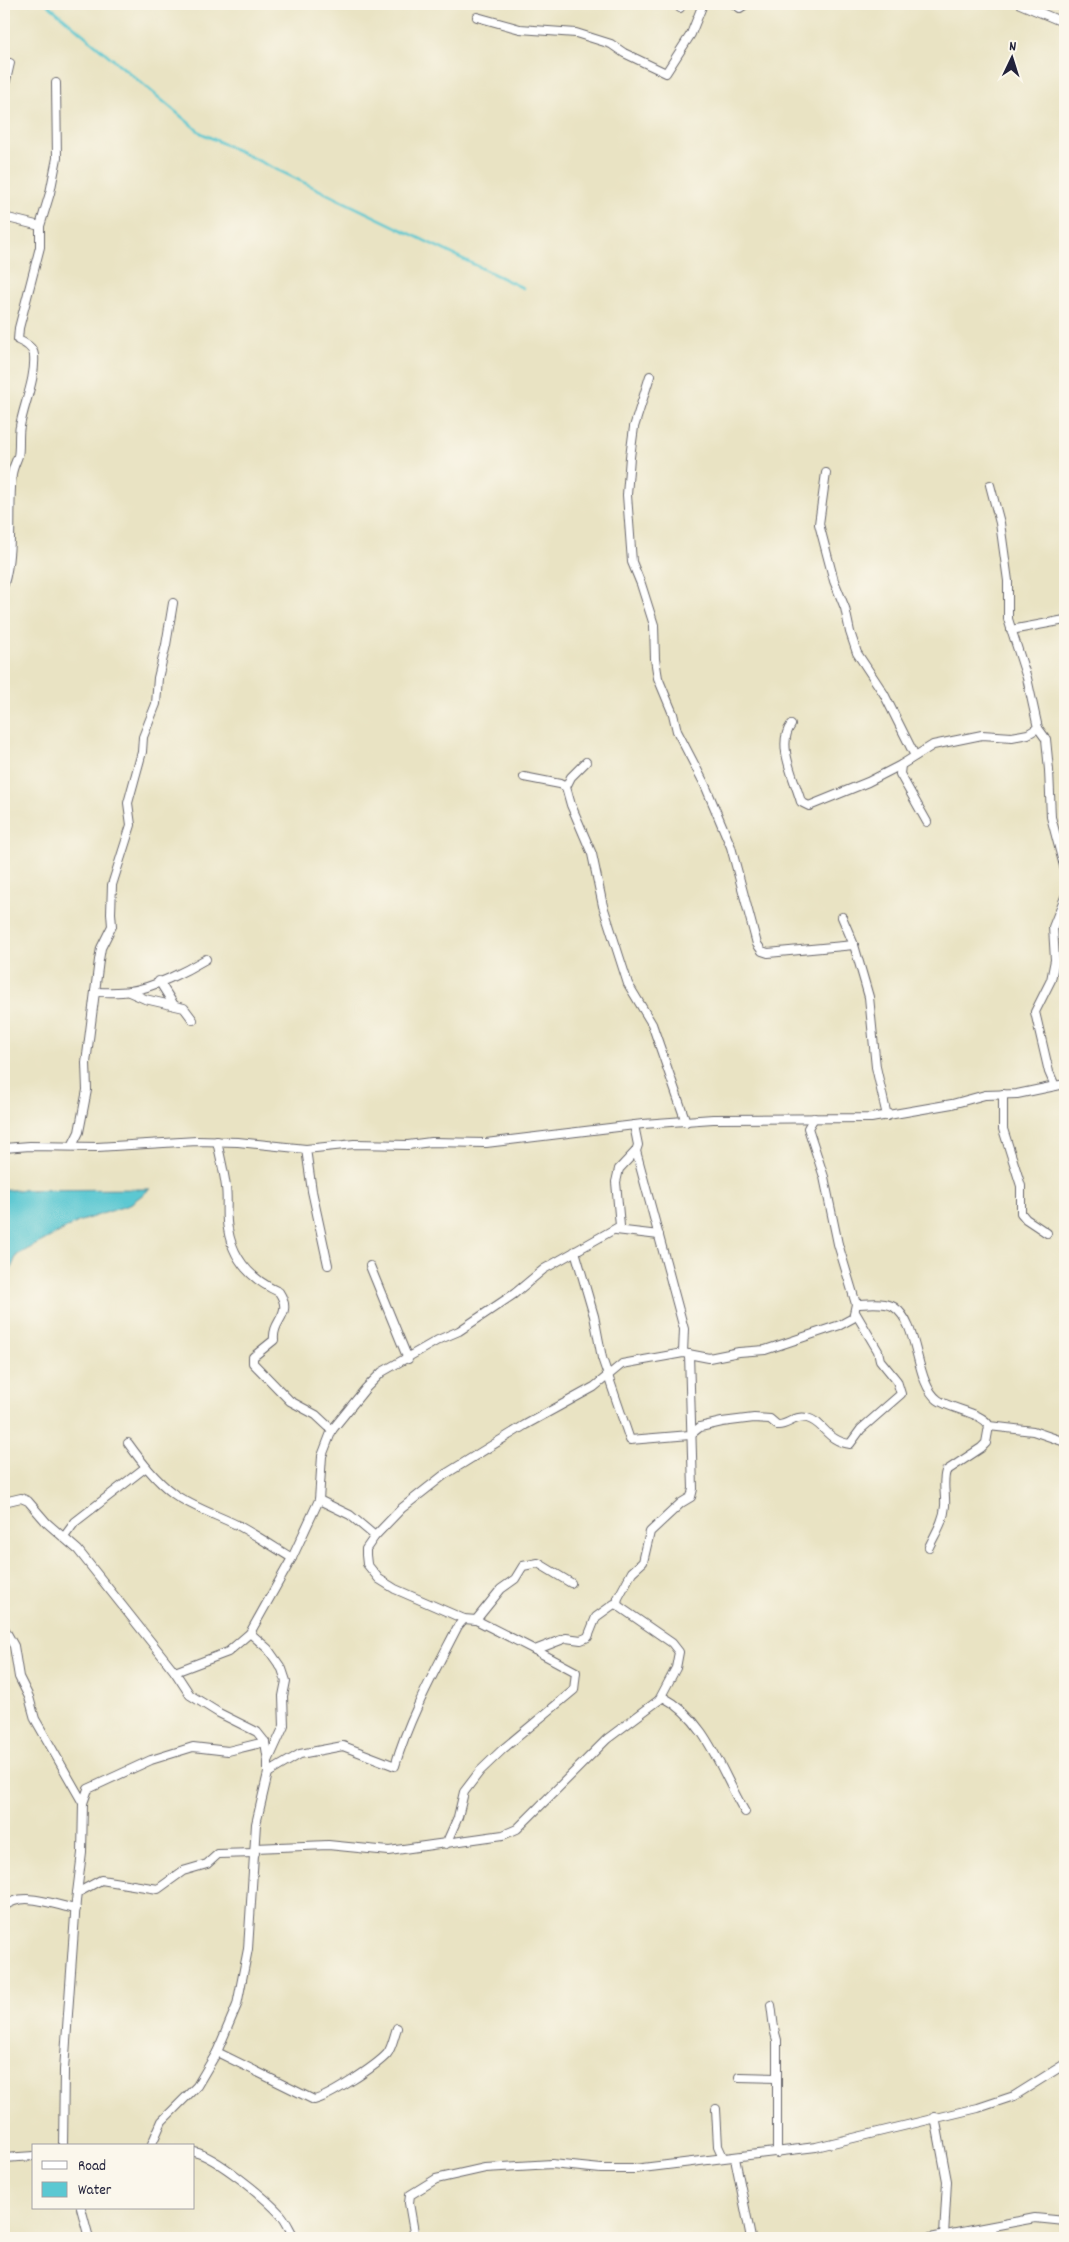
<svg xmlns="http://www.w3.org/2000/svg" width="1069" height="2242" viewBox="0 0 1069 2242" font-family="Dekko,sans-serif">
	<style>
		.water { fill: #5bc8d2; stroke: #3e7586 }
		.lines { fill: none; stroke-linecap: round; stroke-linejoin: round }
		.stream { stroke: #5bc8d2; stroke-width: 2.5 }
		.street-casing { stroke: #68666b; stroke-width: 10 }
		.street { stroke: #fff; stroke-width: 8 }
	</style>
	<rect width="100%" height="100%" fill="#fbf7ec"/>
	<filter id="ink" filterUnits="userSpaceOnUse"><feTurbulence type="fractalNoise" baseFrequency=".02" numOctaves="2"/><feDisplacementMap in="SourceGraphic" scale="10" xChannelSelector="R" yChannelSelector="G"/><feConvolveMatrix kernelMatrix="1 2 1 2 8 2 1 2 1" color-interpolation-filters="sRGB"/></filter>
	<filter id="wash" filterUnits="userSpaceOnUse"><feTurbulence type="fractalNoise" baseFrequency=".0096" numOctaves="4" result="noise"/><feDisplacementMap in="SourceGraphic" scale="20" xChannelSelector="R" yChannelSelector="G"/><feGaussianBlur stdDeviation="1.12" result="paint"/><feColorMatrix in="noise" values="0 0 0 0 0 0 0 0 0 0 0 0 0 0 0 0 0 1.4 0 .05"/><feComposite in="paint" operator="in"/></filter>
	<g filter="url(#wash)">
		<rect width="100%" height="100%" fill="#e9e3c3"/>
		<polygon class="water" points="150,1189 129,1205 78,1222 17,1255 4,1284 4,1190"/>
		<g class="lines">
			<polyline class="stream" points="47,4 201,133 523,288"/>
		</g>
	</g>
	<g filter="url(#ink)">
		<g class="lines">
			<defs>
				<g id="street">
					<polyline points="678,4 680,8"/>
					<polyline points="734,4 740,8 746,4"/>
					<polyline points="1020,4 1065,23"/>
					<polyline points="477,17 520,29 576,33 611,44 624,53 666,73 691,34 703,4"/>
					<polyline points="4,89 10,63"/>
					<polyline points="4,217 40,226"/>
					<polyline points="650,376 634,427 630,457 627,495 632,562 641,584 654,625 655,659 658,678 673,714 677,731 705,785 731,847 757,944 762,951 768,953 854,945"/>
					<polyline points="826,473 819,524 834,581 845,608 850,632 857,653 884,694 915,756"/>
					<polyline points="990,485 1000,523 1008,581 1008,619 1027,678 1038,728 1046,739 1049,770 1051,817 1065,870"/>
					<path d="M4 584C14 548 8 510 12 474 13 467 16 462 18 456 20 448 18 435 20 426 24 404 36 378 34 355 33 347 25 343 18 340L19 328 40 247V226L50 193 57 158 56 83"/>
					<polyline points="1011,630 1065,620"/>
					<path d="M791 725C776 745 795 780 801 802L809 806 868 782 901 765"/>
					<polyline points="524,777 560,784 566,787 571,805 592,854 603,906 628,984 652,1024 686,1122"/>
					<polyline points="566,787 571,777 586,762"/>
					<polyline points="927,822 900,774 901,765 933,745 982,735 1012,737 1028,734 1038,728"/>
					<polyline points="842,917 854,945 869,997 876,1067 887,1116"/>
					<polyline points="159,981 174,1005"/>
					<path d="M95 992C107 992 119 993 130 991 153 988 186 971 206 959"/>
					<polyline points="129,992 145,999 184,1008 193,1020"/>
					<polyline points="1055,1086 1049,1072 1035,1012 1051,980 1055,960 1053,927 1065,897"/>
					<polyline points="1003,1094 1003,1129 1021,1186 1021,1213 1026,1219 1047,1233"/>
					<path d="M217 1141C220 1156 224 1171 226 1187 228 1201 225 1215 228 1229 233 1260 252 1280 279 1292 294 1315 272 1319 274 1340L253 1357V1363L290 1401 316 1415 332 1430"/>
					<polyline points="72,1146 79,1132 87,1090 86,1063 99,960 101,948 112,926 111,913 112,885 131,825 128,803 142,752 143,737 156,704 158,678 166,645 173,603"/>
					<polyline points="4,1148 30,1146 97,1147 197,1141 238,1142 306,1149 354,1144 408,1145 431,1142 486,1143 643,1124 713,1119 871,1118 952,1104 985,1095 1017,1094 1065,1084"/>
					<polyline points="306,1149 312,1191 328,1265"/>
					<polyline points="636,1151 684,1329 683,1353"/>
					<polyline points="616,1230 659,1235"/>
					<path d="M575 1251 594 1316 602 1358 630 1440 690 1435 700 1427 722 1422 754 1418 770 1419 777 1425C788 1426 794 1415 807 1418 824 1422 826 1441 850 1444L861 1429 901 1394 897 1381 880 1360 878 1351 855 1312"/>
					<polyline points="370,1266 408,1359"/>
					<path d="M856 1304C866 1304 885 1301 894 1307 920 1324 914 1382 938 1400 950 1409 984 1413 989 1426L1033 1431 1065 1442"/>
					<path d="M128 1443C141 1461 155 1480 174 1494 194 1508 217 1515 239 1526 257 1536 274 1547 292 1558"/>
					<polyline points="319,1500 350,1515 375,1536"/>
					<polyline points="4,1502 21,1498 28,1501 47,1523 78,1550 175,1672 190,1695 219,1713 257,1732 265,1742 268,1761 268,1773 256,1824 248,1949 237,2005 217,2052 197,2086 162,2121 151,2146"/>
					<polyline points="64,1537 75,1522 146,1467"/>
					<path d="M929 1547C935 1534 944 1521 945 1506 946 1494 942 1483 946 1471L981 1448 986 1443 989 1426"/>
					<polyline points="617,1605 618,1598 632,1572 643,1562 650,1532 681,1503 691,1497 693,1489 689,1354"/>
					<polyline points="476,1620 501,1589 515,1579 523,1566 538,1563 571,1583"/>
					<polyline points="4,1628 14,1646 19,1677 29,1697 35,1719 83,1803"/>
					<polyline points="250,1633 268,1649 282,1669 286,1681 283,1696 284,1726 268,1761"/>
					<polyline points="175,1672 228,1652 250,1633 292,1558 319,1500 322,1456 332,1430 366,1388 382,1372 438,1340 459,1331 514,1294 544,1269 620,1226 616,1182 619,1169 636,1151 638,1145 634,1125"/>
					<path d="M659 1700 663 1697C707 1720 721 1772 745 1812"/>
					<path d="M268 1773 300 1754 343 1746 395 1766C409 1717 435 1671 458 1626L464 1619"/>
					<polyline points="446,1844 458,1817 464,1792 480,1771 503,1749 574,1690 576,1672 535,1650"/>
					<polyline points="255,1848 328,1845 389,1851 503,1835 517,1829 607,1739 659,1700 676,1668 679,1652 672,1643 617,1605 614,1604 596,1617 588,1637 581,1640 566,1638 535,1650 476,1620 464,1619 395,1589 379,1579 367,1564 366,1555 366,1549 375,1536 402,1508 444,1475 525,1425 594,1387 622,1364 683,1353 709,1358 739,1352 765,1350 840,1325 853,1318 856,1304 838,1244 824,1177 808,1128 814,1118"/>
					<polyline points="77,1893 101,1880 158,1889 183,1871 207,1864 218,1854 255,1853"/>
					<path d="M4 1907C22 1890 54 1905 76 1909"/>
					<path d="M771 2005C773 2017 773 2029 777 2040V2153"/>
					<path d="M217 2052 314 2100C329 2097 376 2066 387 2054 392 2048 394 2036 397 2028"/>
					<polyline points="739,2077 777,2078"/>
					<polyline points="716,2109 718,2146 723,2157"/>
					<polyline points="935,2117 947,2181 944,2236"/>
					<polyline points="63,2146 64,2070 76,1901 82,1853 83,1803 88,1789 151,1760 193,1747 228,1751 265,1742"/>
					<path d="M194 2152C215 2156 266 2198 281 2215 287 2222 290 2231 295 2238"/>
					<polyline points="4,2158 34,2156"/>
					<polyline points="735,2158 751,2238"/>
					<polyline points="81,2208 89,2238"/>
					<polyline points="990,2227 994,2238"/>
					<polyline points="415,2238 409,2203 410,2195 436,2179 485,2168 552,2164 601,2169 634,2169 816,2147 978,2108 1014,2096 1065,2064"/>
					<polyline points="930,2238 1035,2218 1065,2221"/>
				</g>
			</defs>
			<use href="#street" class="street-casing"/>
			<use href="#street" class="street"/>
		</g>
	</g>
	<rect width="1069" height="2242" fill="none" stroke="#fbf7ec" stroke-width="20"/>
	<rect x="32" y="2144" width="162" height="65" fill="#fbf7ec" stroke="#a4a2a5"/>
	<rect x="42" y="2161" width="25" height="8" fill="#ffffff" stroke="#a4a2a5"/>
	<text x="78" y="2170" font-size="15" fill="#22223b">Road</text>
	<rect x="42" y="2182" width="25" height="15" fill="#5bc8d2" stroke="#a4a2a5"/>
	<text x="78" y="2194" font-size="15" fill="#22223b">Water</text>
	<g transform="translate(1012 58) rotate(4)" stroke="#fbf7ec" stroke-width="4" paint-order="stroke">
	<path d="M0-4L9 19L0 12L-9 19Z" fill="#22223b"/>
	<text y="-8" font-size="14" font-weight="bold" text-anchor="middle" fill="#22223b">N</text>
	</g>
</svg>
